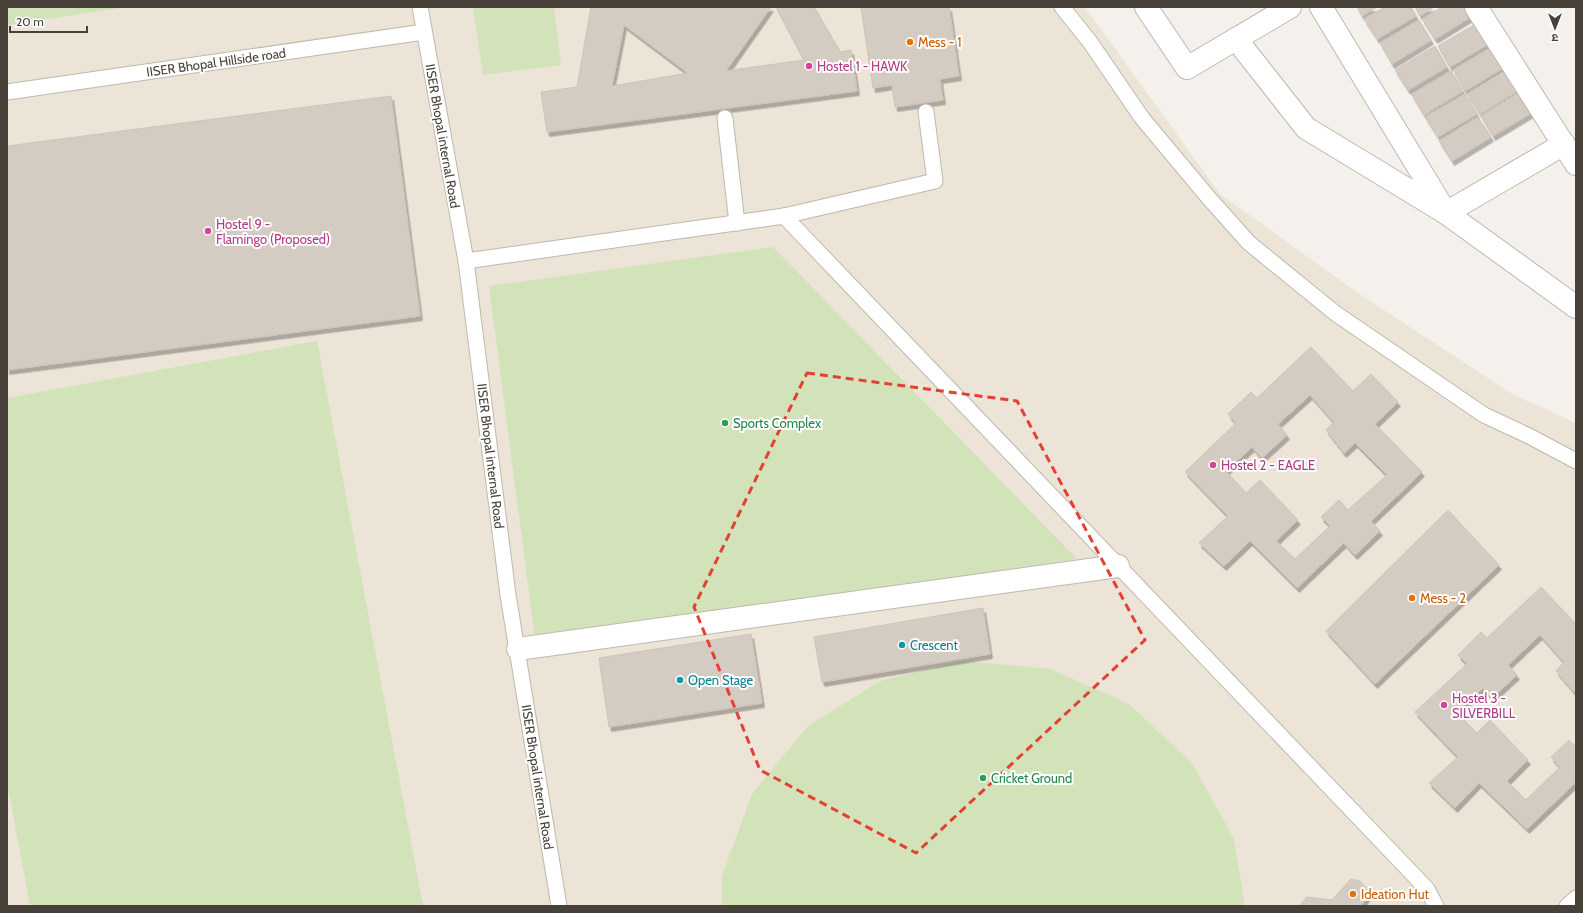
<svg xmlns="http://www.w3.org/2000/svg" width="1583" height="913" viewBox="0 0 1583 913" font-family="Cabin,'Noto Sans Devanagari',sans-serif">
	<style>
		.education { fill: #ebe4d7 }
		.green { fill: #d3e3b9 }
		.building { fill: #d4ccc2; stroke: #cec3b6; fill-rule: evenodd; filter: url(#shadow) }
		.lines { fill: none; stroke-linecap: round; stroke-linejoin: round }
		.service-casing { stroke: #beb8ae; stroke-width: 17 }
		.pedestrian-casing { stroke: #beb8ae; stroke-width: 24 }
		.minor-casing { stroke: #beb8ae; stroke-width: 24 }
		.service { stroke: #fff; stroke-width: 15 }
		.pedestrian { stroke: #fff; stroke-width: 22 }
		.minor { stroke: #fff; stroke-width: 22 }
		.marked { fill: none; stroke: #e34133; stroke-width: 3; stroke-dasharray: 8 5; stroke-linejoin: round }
		.food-dot { fill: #e8710a; stroke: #fff; stroke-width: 1.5 }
		.hotel-dot { fill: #d1479c; stroke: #fff; stroke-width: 1.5 }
		.leisure-dot { fill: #2e9e5b; stroke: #fff; stroke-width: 1.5 }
		.culture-dot { fill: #0f9aa8; stroke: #fff; stroke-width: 1.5 }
		.labels { text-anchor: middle; stroke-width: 4; stroke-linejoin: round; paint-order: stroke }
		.food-label { font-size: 13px; fill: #c56008; stroke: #fff; text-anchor: start }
		.street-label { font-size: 13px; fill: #47413a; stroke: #fff }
		.hotel-label { font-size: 13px; fill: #b23c85; stroke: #fff; text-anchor: start }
		.leisure-label { font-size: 13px; fill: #27864d; stroke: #fff; text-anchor: start }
		.culture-label { font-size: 13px; fill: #0d838f; stroke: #fff; text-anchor: start }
	</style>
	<defs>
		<filter id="shadow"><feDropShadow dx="2.5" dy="4.5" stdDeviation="0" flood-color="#0004"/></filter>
	</defs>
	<rect width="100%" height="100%" fill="#f4f0eb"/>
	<polygon class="education" points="7,7 1085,7 1220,194 1358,293 1514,395 1576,423 1576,906 7,906"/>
	<g class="green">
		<polygon points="7,7 127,7 7,25"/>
		<polygon points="473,7 554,7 561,65 483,75"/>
		<polygon points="773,247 1077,559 535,639 489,286"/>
		<polygon points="317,341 423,906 30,906 7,782 7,398"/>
		<polygon points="964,661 1050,669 1129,704 1192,763 1234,839 1245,906 722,906 722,876 752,794 807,727 880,681"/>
	</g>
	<g class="building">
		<path d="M591 7H771L726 71 804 60 776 7H814L840 52 851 50 857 91 547 132 541 92 577 87ZM624 25 688 73 612 86Z"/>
		<polygon points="861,7 949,7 959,76 940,79 943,100 895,107 892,85 873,88"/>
		<polygon points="1357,7 1377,7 1362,16"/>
		<polygon points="1385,7 1411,7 1416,16 1377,39 1364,19"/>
		<polygon points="1415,7 1434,7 1420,16"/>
		<polygon points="1442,7 1469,7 1474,15 1435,39 1422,19"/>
		<polygon points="1419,20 1431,40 1392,64 1380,43"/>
		<polygon points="1477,23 1490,43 1450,67 1438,46"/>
		<polygon points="1435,46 1447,67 1408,90 1395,70"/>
		<polygon points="1492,47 1505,67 1465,91 1453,70"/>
		<polygon points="1507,70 1519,90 1480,114 1467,94"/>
		<polygon points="1451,71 1463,91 1424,115 1412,95"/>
		<polygon points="1520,92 1533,112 1493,136 1481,116"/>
		<polygon points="1465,94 1477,114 1438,137 1425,117"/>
		<polygon points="391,96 420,316 7,370 7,146"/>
		<polygon points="1478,117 1491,137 1452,161 1439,141"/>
		<path d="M1311 347 1353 391 1371 374 1398 402 1375 424 1422 472 1371 521 1380 531 1355 555 1344 543 1297 588 1250 541 1224 566 1199 543 1228 516 1185 472 1236 423 1228 414 1251 392 1257 398ZM1310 395 1334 422 1326 430 1344 453 1355 443 1387 475 1348 510 1339 500 1321 517 1330 526 1295 559 1276 541 1298 520 1260 480 1246 493 1226 471 1252 447 1262 458 1287 435 1278 424Z"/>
		<polygon points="1448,510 1499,565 1375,684 1326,631"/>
		<polygon points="1541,587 1576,624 1576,692 1575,693 1556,671 1564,662 1540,635 1508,665 1517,675 1492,698 1483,688 1456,712 1477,733 1490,720 1528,760 1507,781 1526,800 1560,767 1551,757 1569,740 1576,747 1576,785 1574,784 1527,829 1479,783 1455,808 1429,783 1458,757 1415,712 1467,664 1458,655 1481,632 1487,638"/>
		<polygon points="983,608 990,654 822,682 814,637"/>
		<polygon points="751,634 762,703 609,727 599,658"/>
		<polygon points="1351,879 1360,881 1370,892 1361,906 1299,906 1307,897 1332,900"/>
	</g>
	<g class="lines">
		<defs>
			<g id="service">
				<polyline points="420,7 466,261 508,595 559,906"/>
				<polyline points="1062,7 1090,42 1142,118 1208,197 1249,243 1335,313 1484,415 1529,436 1576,461"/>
				<polyline points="7,92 424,32"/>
				<polyline points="725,118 737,223"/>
				<polyline points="784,216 935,181 926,112"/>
				<polyline points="466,261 784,216 1427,889 1436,906"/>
				<polyline points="1567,906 1576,898"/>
			</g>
			<polyline id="pedestrian" points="518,649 1118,566"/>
			<g id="minor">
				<polyline points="1146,7 1187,68 1290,7"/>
				<polyline points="1321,7 1446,213 1564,144"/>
				<polyline points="1476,7 1576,164"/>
				<polyline points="1236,39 1306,128 1446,213 1576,307"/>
			</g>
		</defs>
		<use href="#service" class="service-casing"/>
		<use href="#pedestrian" class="pedestrian-casing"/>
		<use href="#minor" class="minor-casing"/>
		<use href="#service" class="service"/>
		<use href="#pedestrian" class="pedestrian"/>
		<use href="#minor" class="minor"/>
	</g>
	<path class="marked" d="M807 373 1017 401 1145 640 916 853 760 770 694 607Z"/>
	<g class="food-dot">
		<circle cx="910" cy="42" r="4"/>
		<circle cx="1412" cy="598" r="4"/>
		<circle cx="1353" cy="894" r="4"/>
	</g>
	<g class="hotel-dot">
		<circle cx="809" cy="66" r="4"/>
		<circle cx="208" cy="231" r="4"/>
		<circle cx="1213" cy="465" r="4"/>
		<circle cx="1444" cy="705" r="4"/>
	</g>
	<g class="leisure-dot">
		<circle cx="725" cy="423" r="4"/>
		<circle cx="983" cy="778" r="4"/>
	</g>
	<g class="culture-dot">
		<circle cx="902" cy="645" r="4"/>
		<circle cx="680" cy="680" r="4"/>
	</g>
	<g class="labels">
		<g class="food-label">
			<text x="918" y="47">Mess - 1</text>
			<text x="1420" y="603">Mess - 2</text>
			<text x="1361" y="899">Ideation Hut</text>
		</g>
		<g class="street-label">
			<text transform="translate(216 62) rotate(-8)" y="5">IISER Bhopal Hillside road</text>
			<text transform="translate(443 136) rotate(80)" y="5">IISER Bhopal internal Road</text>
			<text transform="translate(491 456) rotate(83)" y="5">IISER Bhopal internal Road</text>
			<text transform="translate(538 777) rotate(81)" y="5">IISER Bhopal internal Road</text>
		</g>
		<g class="hotel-label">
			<text x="817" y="71">Hostel 1 - HAWK</text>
			<text x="216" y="229">Hostel 9 -<tspan x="216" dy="15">Flamingo (Proposed)</tspan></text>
			<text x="1221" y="470">Hostel 2 - EAGLE</text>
			<text x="1452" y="703">Hostel 3 -<tspan x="1452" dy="15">SILVERBILL</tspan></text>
		</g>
		<g class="leisure-label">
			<text x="733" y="428">Sports Complex</text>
			<text x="991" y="783">Cricket Ground</text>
		</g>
		<g class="culture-label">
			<text x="910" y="650">Crescent</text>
			<text x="688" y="685">Open Stage</text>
		</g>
	</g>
	<rect width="1583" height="913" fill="none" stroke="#47413a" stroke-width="16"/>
	<g transform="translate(1555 28) rotate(180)" stroke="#ffffff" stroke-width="3" paint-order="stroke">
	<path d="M0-3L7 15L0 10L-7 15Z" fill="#47413a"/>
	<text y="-6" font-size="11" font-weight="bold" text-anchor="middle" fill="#47413a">उ</text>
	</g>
	<path d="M10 26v6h77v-6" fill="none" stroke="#47413a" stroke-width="2"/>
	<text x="16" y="26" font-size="12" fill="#47413a" stroke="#ffffff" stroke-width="3" paint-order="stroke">20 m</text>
</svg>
